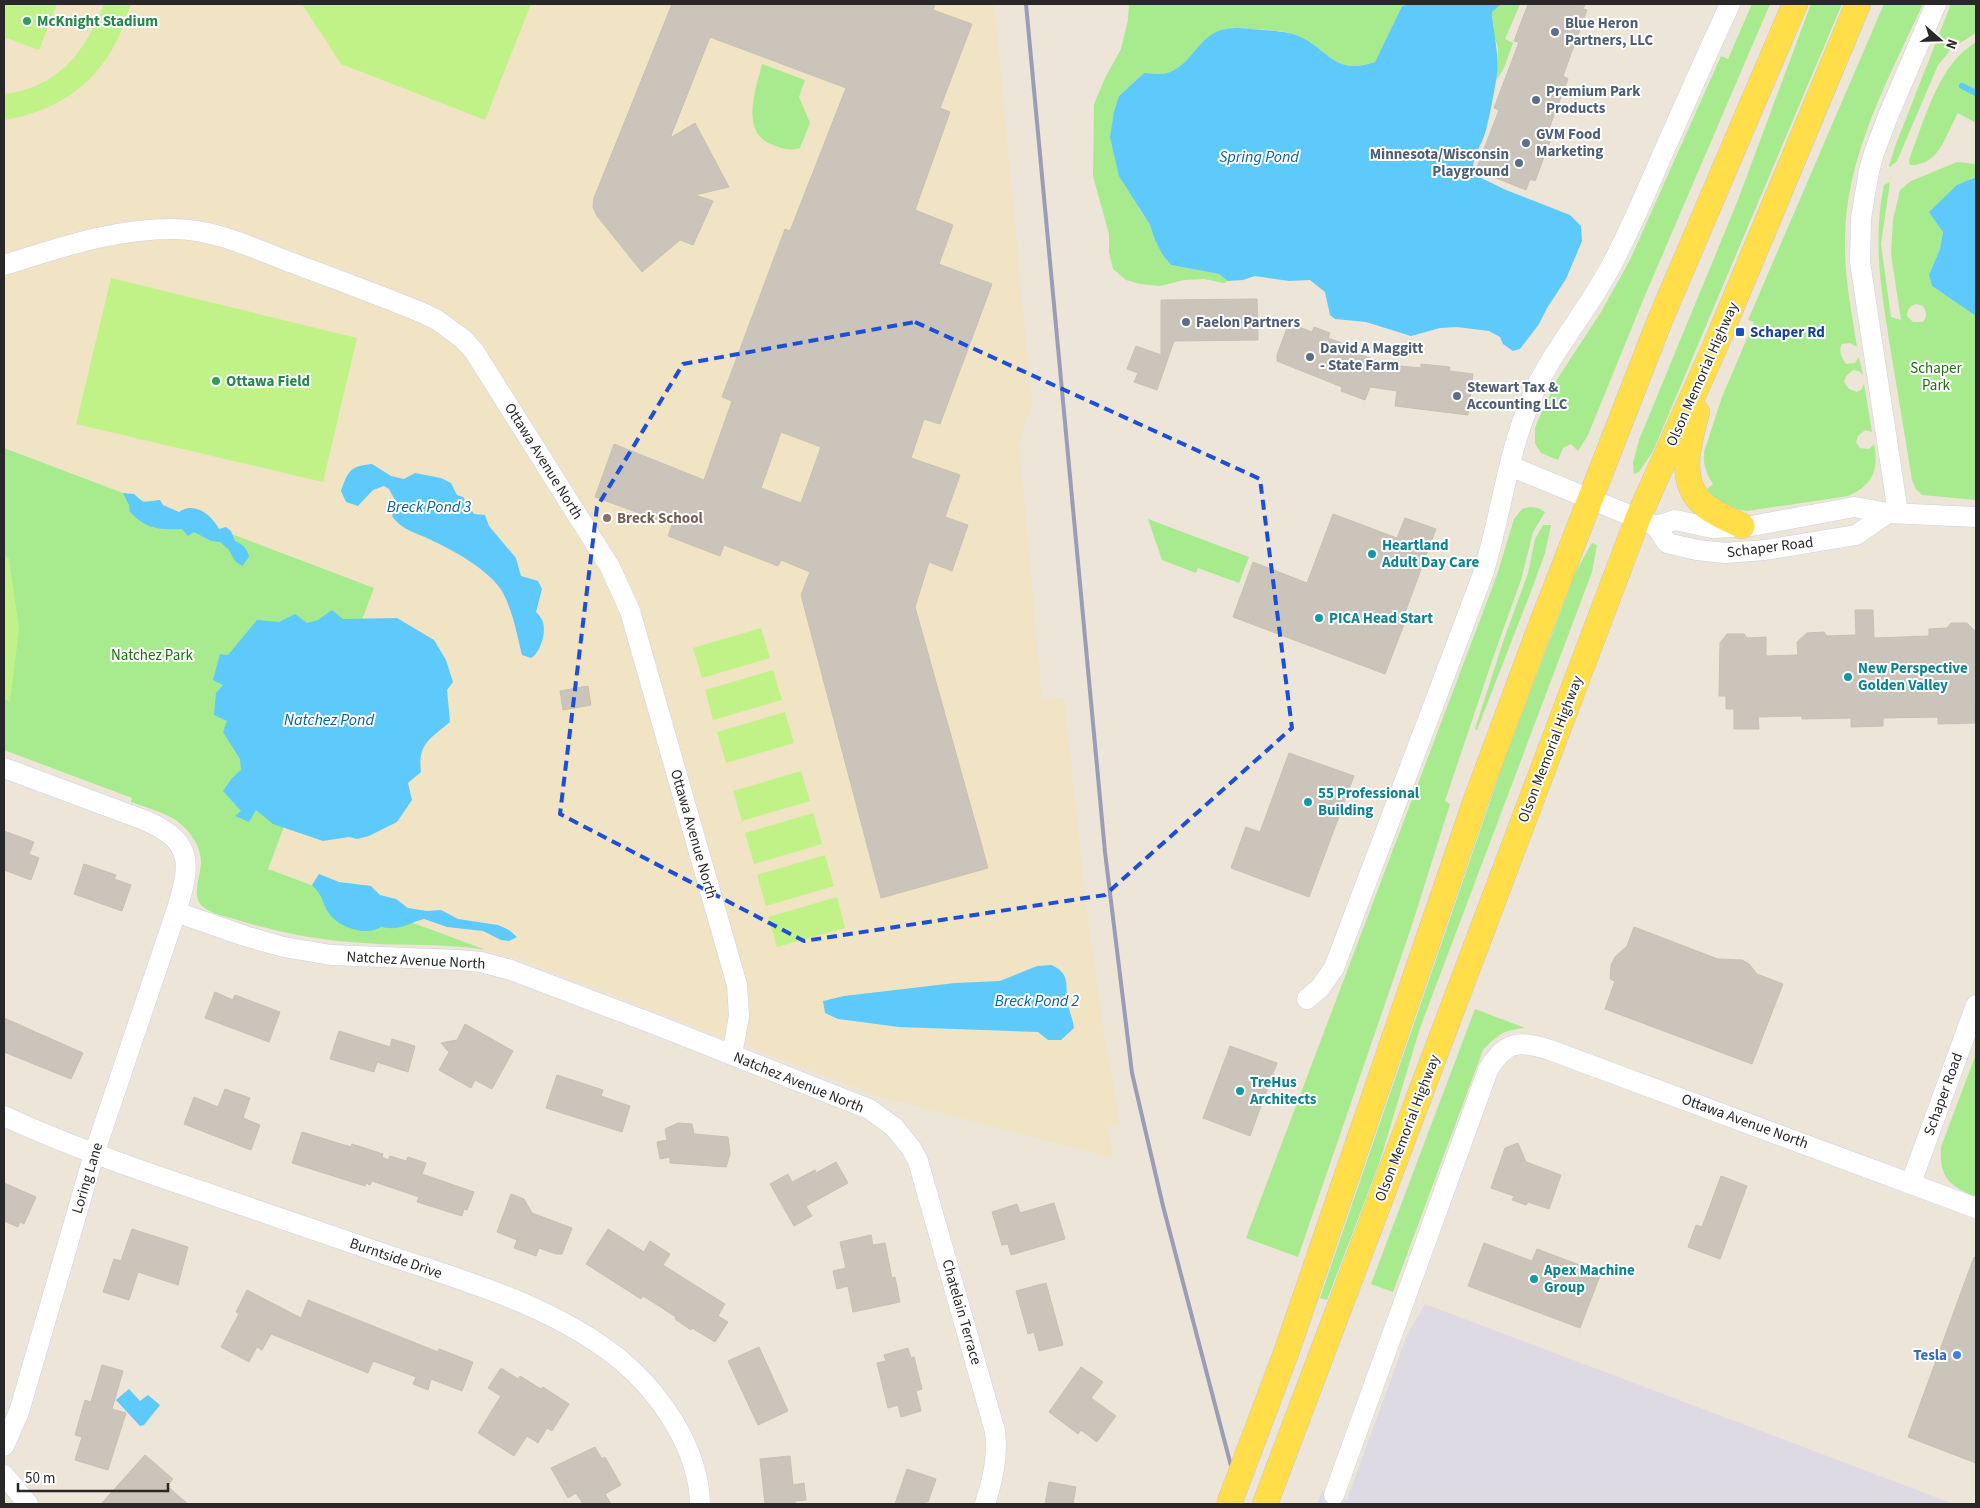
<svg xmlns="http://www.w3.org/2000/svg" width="1980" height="1508" viewBox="0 0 1980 1508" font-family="'Source Sans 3',sans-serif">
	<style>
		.industrial { fill: #dddae4 }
		.education { fill: #f0e4c5 }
		.green { fill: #a8ea8e; fill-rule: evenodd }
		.pitch { fill: #c0f288 }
		.water { fill: #5ec9fb }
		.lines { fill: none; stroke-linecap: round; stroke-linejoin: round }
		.stream { stroke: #5ec9fb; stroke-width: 6 }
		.building { fill: #cac4bb; stroke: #c8c1b2; fill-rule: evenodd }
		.minor-casing { stroke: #cdd0e3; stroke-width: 21 }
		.major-casing { stroke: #c7c7c7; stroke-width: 26 }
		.minor { stroke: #fff; stroke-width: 20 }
		.major { stroke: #ffde4a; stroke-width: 25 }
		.rail { stroke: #9a9db5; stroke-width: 4 }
		.major-bridge-casing { stroke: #c7c7c7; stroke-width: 26; stroke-linecap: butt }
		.major-bridge { stroke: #ffde4a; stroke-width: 25 }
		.marked { fill: none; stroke: #1d4ed8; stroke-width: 4; stroke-dasharray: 10 6; stroke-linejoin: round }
		.leisure-dot { fill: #2e9e5b; stroke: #fff; stroke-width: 2 }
		.service-dot { fill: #5c6f8a; stroke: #fff; stroke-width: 2 }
		.transit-dot { fill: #1a4fb4; stroke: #fff; stroke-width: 2 }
		.education-dot { fill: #8d6e63; stroke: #fff; stroke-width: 2 }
		.culture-dot { fill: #0f9aa8; stroke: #fff; stroke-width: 2 }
		.shop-dot { fill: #3f7fe0; stroke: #fff; stroke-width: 2 }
		.labels { text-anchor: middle; stroke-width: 4; stroke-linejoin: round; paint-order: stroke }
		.leisure-label { font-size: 15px; font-weight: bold; fill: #27864d; stroke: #fff; text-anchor: start }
		.service-label { font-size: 15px; font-weight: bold; fill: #4e5e75; stroke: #fff; text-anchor: start }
		.transit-label { font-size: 15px; font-weight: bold; fill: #164399; stroke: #fff; text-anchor: start }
		.park-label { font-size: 15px; fill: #206b12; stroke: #fff }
		.street-label { font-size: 15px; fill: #282828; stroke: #fff }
		.education-label { font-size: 15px; font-weight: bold; fill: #785e54; stroke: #fff; text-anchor: start }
		.culture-label { font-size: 15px; font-weight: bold; fill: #0d838f; stroke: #fff; text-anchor: start }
		.shop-label { font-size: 15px; font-weight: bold; fill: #366cbe; stroke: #fff; text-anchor: end }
		.water-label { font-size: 16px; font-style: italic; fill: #0063a4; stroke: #fff }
	</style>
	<rect width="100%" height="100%" fill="#ece5d8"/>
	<polygon class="industrial" points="1425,1304 1650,1389 1954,1504 1317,1504 1322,1491 1347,1500 1407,1335"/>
	<polygon class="education" points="4,4 994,4 1032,405 1019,441 1042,700 1064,698 1087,914 1104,1035 1120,1124 1107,1127 1113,1158 877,1096 524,961 486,950 268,869 374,588 4,448"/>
	<g class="green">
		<path d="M1129 4H1408L1402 6 1375 62C1328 77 1328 45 1293 34 1281 30 1252 29 1239 28 1197 27 1198 63 1167 73 1161 75 1151 73 1144 73L1119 96 1139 209 1150 225 1155 240 1162 254 1171 265 1219 274 1228 281 1224 283 1204 279 1184 280 1160 286 1140 284 1126 280 1113 269 1109 252V234L1093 176 1094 104 1105 78 1121 49 1128 20Z"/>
		<polygon points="1488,4 1520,4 1505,39 1513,43 1504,68 1497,79 1498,48 1494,35 1492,12"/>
		<polygon points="1752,4 1770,4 1643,300 1588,435 1578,451 1571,444 1563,448 1558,460 1541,453 1535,443 1535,428 1542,411 1556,381 1601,312 1630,260 1721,56 1728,59"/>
		<polygon points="1811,4 1842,4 1653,451 1639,472 1634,474 1633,463 1639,440 1736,205"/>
		<path d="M1884 4H1923C1887 82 1843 160 1845 248 1845 281 1852 314 1857 347L1850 343 1842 344C1838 351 1842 358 1846 364L1855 363 1859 357 1863 375 1859 371 1853 370 1846 376 1844 382 1849 389 1857 392 1861 390 1864 384 1872 432 1865 430 1858 436 1856 442 1860 448 1869 449 1874 444C1879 470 1873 485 1848 496L1747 511C1731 509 1716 503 1707 489L1713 484C1706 473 1703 465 1704 452L1722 397 1754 322 1748 320Z"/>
		<polygon points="1951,4 1976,4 1976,33 1952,48 1938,65 1897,161 1890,167 1889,166 1896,144"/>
		<path d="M1976 42V123L1958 113C1946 133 1940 166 1910 165L1909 161 1911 154C1927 114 1938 66 1976 42Z"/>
		<path d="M762 64 805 80 799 97 810 123 800 148C789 151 783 149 773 145 739 133 756 89 762 64Z"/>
		<path d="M1957 162 1976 164V177L1971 178 1943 232 1940 249 1929 275 1932 286 1976 316V500L1922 495 1916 489 1912 480C1905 437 1898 394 1891 352 1882 296 1872 242 1884 185L1890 182 1881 244 1891 317 1901 320 1891 254 1893 220 1900 190 1911 181ZM1916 304 1923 306C1927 312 1927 317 1923 322H1913L1907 316C1907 309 1910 306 1916 304Z"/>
		<path d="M4 448 374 588 268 869 486 950C445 943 405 946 364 943 323 941 281 933 241 921 229 917 212 915 202 906 191 896 201 875 201 862 201 845 188 828 174 819 161 811 145 807 131 802L132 798 4 750Z"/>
		<polygon points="1530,507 1538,508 1545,512 1533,532 1521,580 1494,655 1445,801 1450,804 1411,928 1298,1257 1246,1238 1497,575 1514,519 1522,509"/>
		<polygon points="1148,519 1249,557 1239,583 1198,568 1196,573 1162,560"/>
		<polygon points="1543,525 1551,525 1545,553 1533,586 1477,730 1475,729 1503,642 1528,573 1535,539"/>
		<polygon points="1592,543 1597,545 1592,572 1420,1028 1379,1164 1327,1300 1320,1298 1505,758 1576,571"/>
		<path d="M1475 1009 1525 1028C1504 1030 1498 1034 1483 1050L1393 1292 1371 1284Z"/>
		<path d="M1976 1054V1197C1949 1186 1939 1177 1941 1147Z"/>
	</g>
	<g class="pitch">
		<polygon points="4,4 57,4 39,50 4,37"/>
		<path d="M104 4H131C125 20 120 38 110 53 86 92 48 113 4 120V94C58 88 86 51 104 4Z"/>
		<polygon points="302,4 531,4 485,120 341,64"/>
		<polygon points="111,278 357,338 323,482 76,424"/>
		<polygon points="4,554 9,559 19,629 10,702 4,699"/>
		<polygon points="761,628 770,658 702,678 693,648"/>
		<polygon points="773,670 782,700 713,720 705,690"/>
		<polygon points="785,712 794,743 726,763 717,732"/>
		<polygon points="801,771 810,801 742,821 733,791"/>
		<polygon points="813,813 822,844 754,864 745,833"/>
		<polygon points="825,855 834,886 766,906 757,875"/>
		<polygon points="837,897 845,928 777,947 768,917"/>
	</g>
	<g class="water">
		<path d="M1408 4H1501L1492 12C1493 36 1501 57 1496 81 1493 97 1490 114 1486 130 1482 145 1471 158 1473 174L1506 190 1570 215 1581 226 1582 241 1566 279 1547 308 1539 324 1520 349 1513 351 1503 344 1500 337 1489 331 1457 327 1440 328 1411 336 1366 322 1335 319 1330 315 1325 292 1310 280 1289 281 1255 276 1243 280 1228 281 1219 274 1171 265 1162 254 1155 240 1150 225 1119 176 1110 137 1114 112 1119 96 1144 73C1151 73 1161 75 1167 73 1198 63 1197 26 1239 28 1251 29 1282 31 1293 34 1328 45 1330 77 1375 62L1402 6Z"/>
		<polygon points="1976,177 1976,316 1932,286 1929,275 1940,249 1943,232 1929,212 1957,185"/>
		<path d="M372 464 391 476 404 479 415 473 441 478 451 483 457 495 463 497 474 514 485 515 489 526 516 558 521 576 538 581 542 589 536 612C539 615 542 618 543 622 546 633 541 652 531 658L522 655C517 634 513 612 503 593 492 572 455 551 433 541 418 533 402 531 392 516L397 504 389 489 384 486 373 490 358 506 346 502 341 491C348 471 350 466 372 464Z"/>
		<path d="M123 493 134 494 143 502 160 500 163 505 179 512C194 501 212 515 219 529L226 527 231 531 235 541C243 544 248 550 249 557L242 566 235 561 229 550 220 542 211 541 194 532 188 536 182 529C159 530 146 529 130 512L129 505Z"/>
		<path d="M332 610 343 619 397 618 434 640 446 660 453 682 447 690 450 722C431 738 417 744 421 772L408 783 412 800 397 822 369 836 357 839 349 837 323 841 273 824 256 810 249 822 235 816 241 811 223 791 232 778 241 770 240 759 223 732 227 721 214 715 216 693 223 685 213 680 220 654 228 655 257 620 279 622 295 614 307 623 318 620Z"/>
		<path d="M319 874 339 882 371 886 380 895 396 899 408 908 427 911 441 910 458 919 498 925 509 930 517 937 509 941 501 940 483 931 447 927 424 919C406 924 400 931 381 927 366 937 337 927 328 912 321 900 324 897 312 885Z"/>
		<path d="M1051 965C1073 974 1064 988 1068 1005 1070 1013 1073 1020 1074 1028L1061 1040H1048L1038 1032 899 1027 838 1019 825 1013 823 1001 844 996 955 983 1000 981 1037 966Z"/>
		<polygon points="129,1389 140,1401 148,1395 160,1405 144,1425 140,1426 116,1400"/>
	</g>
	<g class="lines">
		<polyline class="stream" points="1962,86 1976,93"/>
	</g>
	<g class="building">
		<path d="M672 4H935L933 10 972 24 940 108 950 112 915 210 953 225 939 264 992 284 940 424 924 419 911 458 960 475 945 517 968 525 952 571 929 562 915 607 988 868 881 898 801 595 810 572 781 560 778 566 724 545 720 556 668 536 672 525 595 497 614 444 704 480 732 401 722 397 785 229 790 231 846 88 710 37 670 138 695 123 729 187 695 195 713 201 693 245 680 240 642 272 597 216 593 207 594 198ZM781 432 821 447 801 503 761 488Z"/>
		<polygon points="1528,4 1585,4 1583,9 1587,10 1563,76 1568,79 1545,139 1550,141 1535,181 1530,179 1526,190 1476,170 1499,110 1494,108 1519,42 1514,41"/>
		<polygon points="1257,299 1258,340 1174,341 1157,390 1134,382 1138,373 1127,369 1136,346 1161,355 1161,300"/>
		<polygon points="1289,323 1312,332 1314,327 1330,333 1328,338 1358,349 1356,353 1389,365 1421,368 1421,364 1450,367 1449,371 1473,374 1468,415 1395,406 1397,391 1370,387 1365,400 1341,391 1342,387 1277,361 1277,355"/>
		<polygon points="1333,514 1397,538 1405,518 1436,529 1403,618 1406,619 1385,674 1233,617 1253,562 1307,583"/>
		<polygon points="1855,610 1873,610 1874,638 1929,636 1929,629 1947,628 1951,623 1967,623 1976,632 1975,723 1938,724 1938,717 1883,718 1883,726 1851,727 1851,718 1802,719 1802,716 1758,717 1759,729 1734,729 1734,709 1726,709 1726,696 1719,696 1720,643 1727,634 1744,634 1747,638 1766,637 1766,656 1798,655 1797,642 1807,633 1824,632 1827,636 1856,635"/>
		<polygon points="588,686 591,705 563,710 560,691"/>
		<polygon points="1289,753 1354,776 1309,897 1231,868 1246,827 1260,832"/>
		<polygon points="4,831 34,842 29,854 39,858 31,880 4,870"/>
		<polygon points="84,864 116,875 114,879 131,885 122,911 74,894"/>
		<polygon points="1634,927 1718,959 1742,960 1749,964 1757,974 1783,984 1752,1064 1605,1009 1615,981 1610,979 1611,965 1615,957 1627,946"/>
		<polygon points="215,992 233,1000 235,995 280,1012 269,1042 205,1018"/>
		<polygon points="4,1018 83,1053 71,1079 4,1052"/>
		<polygon points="465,1024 513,1051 492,1089 475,1080 471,1088 439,1070 449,1052 441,1043 457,1040"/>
		<polygon points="339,1031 390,1047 392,1039 415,1046 408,1072 377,1062 374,1072 330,1059"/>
		<polygon points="1230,1046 1277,1063 1250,1136 1203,1118"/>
		<polygon points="557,1075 603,1090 601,1096 630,1106 622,1132 546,1108"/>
		<polygon points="225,1089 250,1098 243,1118 260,1125 251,1150 184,1124 194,1097 218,1107"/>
		<polygon points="678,1123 692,1124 694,1134 728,1137 730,1154 726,1167 670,1163 670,1157 660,1159 657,1142 667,1140 665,1129"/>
		<polygon points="302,1132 351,1147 352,1144 383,1154 382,1157 388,1160 390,1156 406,1161 408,1157 426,1163 422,1174 474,1192 467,1210 464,1209 462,1216 417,1202 419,1197 372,1181 370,1185 366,1183 365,1186 292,1163"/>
		<polygon points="1518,1143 1526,1162 1561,1175 1549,1209 1528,1202 1526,1205 1512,1200 1514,1196 1491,1188 1505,1148"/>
		<polygon points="836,1162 848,1183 806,1206 812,1216 794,1226 770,1184 788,1174 792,1182 815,1170 816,1173"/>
		<polygon points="1721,1176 1747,1186 1720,1259 1688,1247 1696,1225 1702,1227"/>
		<polygon points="4,1183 36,1197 24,1224 20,1222 18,1227 4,1221"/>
		<polygon points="511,1194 524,1199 532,1213 572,1228 562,1254 556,1254 539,1248 536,1256 514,1248 517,1240 497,1232"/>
		<polygon points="1054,1203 1065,1239 1011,1255 1008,1244 1002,1245 992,1212 1017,1204 1020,1213"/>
		<polygon points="132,1229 188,1247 178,1285 138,1272 129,1300 103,1292 114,1259 121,1261"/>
		<polygon points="608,1229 644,1252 650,1241 670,1254 663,1265 725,1304 718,1316 728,1322 715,1342 692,1328 691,1330 675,1319 676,1317 643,1296 641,1299 586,1264"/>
		<polygon points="871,1235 873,1245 885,1243 892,1278 895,1277 900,1302 853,1312 848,1286 837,1289 833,1271 846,1268 840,1242"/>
		<polygon points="1484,1243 1532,1261 1537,1249 1601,1273 1580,1328 1468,1286"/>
		<polygon points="1974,1257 1976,1258 1976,1463 1908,1437"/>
		<polygon points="1046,1283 1063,1345 1039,1351 1034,1332 1028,1334 1016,1291"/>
		<polygon points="247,1290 301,1318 308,1300 438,1352 439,1349 473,1362 462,1391 431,1379 428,1390 413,1384 416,1377 373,1361 368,1373 271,1334 262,1350 257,1347 249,1362 221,1347 239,1314 236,1312"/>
		<polygon points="759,1347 788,1411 758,1425 728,1361"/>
		<polygon points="908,1348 911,1358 914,1357 922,1389 916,1391 921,1411 901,1417 898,1405 888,1408 877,1363 886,1361 884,1355"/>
		<polygon points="102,1365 123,1371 112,1409 126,1413 108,1470 75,1460 82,1437 75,1435 85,1400 91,1402"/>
		<polygon points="1081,1367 1103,1382 1091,1398 1116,1416 1097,1442 1081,1430 1078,1434 1049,1412"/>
		<polygon points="501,1368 518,1379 520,1376 541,1389 543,1387 569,1404 552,1431 547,1428 538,1443 527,1436 514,1456 478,1433 501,1396 488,1388"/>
		<polygon points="595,1447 602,1459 605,1457 621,1485 605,1494 611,1504 583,1504 576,1493 568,1498 551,1468"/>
		<polygon points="145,1455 173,1479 167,1486 188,1504 101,1504"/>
		<polygon points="790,1456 793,1485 804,1483 806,1500 795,1501 795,1504 765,1504 760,1459"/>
		<polygon points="907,1469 936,1479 928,1502 926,1501 925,1504 895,1504"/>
		<polygon points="1049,1482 1076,1487 1073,1504 1045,1504"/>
	</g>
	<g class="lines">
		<defs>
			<g id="minor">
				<path d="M4 265C62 247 112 229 174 229 213 229 251 247 287 261 333 278 380 295 425 314L437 320 463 339 474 351 610 567 630 611 737 985 739 1016 732 1055"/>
				<polyline points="1510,466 1656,526 1667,543 1697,550 1725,553 1765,550 1856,535 1888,513"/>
				<polyline points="1898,513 1860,262 1861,218 1869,171 1874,153 1888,116 1936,4"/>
				<polyline points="1656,526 1675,520 1712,528 1752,526 1854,507 1888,513 1976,517"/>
				<path d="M4 768 144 820C196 842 190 866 176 912L245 936 284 947 331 955 459 960 481 962 511 970 659 1026 869 1109 894 1127 911 1148 918 1161 995 1431C998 1457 993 1479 985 1504"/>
				<path d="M1307 999 1320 988 1334 968 1483 574C1501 516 1507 455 1531 399 1551 351 1587 312 1611 266 1629 232 1645 195 1660 160 1683 108 1706 56 1730 4"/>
				<path d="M4 1116C69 1146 136 1169 204 1192 266 1213 328 1235 390 1256 468 1282 553 1306 618 1358 660 1392 699 1449 700 1504"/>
				<polyline points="1911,1183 1976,1005"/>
				<polyline points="4,1446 19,1412 94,1154 176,912"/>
				<polyline points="4,1475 28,1504"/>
				<path d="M1334 1495 1488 1070C1505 1041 1519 1040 1550 1050L1976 1208"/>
			</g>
			<g id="major">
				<path d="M1697 412C1690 439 1678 476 1699 500 1710 512 1728 519 1742 526"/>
				<polyline points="1286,1353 1476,800 1540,628 1660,320 1795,4"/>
				<polyline points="1265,1504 1638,518 1714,349 1858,4"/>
			</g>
		</defs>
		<use href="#minor" class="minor-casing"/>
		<use href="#major" class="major-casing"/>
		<use href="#minor" class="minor"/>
		<use href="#major" class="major"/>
		<polyline class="rail" points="1026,4 1105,852 1132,1073 1163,1206 1241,1504"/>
		<defs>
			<polyline id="major-bridge" points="1229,1504 1286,1353"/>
		</defs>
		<use href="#major-bridge" class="major-bridge-casing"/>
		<use href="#major-bridge" class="major-bridge"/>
	</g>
	<path class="marked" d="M915 322 1260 479 1292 728 1105 895 804 941 560 814 597 507 683 364Z"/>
	<g class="leisure-dot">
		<circle cx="27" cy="21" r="5"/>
		<circle cx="216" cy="381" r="5"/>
	</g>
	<g class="service-dot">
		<circle cx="1555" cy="32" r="5"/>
		<circle cx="1536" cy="100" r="5"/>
		<circle cx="1526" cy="143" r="5"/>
		<circle cx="1519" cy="163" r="5"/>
		<circle cx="1186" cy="322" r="5"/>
		<circle cx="1310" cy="357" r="5"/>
		<circle cx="1457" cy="396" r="5"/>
	</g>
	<rect class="transit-dot" x="1735" y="327" width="10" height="10" rx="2.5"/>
	<circle class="education-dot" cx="607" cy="518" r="5"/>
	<g class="culture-dot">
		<circle cx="1372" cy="554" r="5"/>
		<circle cx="1319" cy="618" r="5"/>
		<circle cx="1848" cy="677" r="5"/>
		<circle cx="1308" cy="802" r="5"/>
		<circle cx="1240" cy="1091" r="5"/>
		<circle cx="1534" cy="1279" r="5"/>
	</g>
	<circle class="shop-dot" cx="1957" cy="1355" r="5"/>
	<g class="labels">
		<g class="leisure-label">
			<text x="37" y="26">McKnight Stadium</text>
			<text x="226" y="386">Ottawa Field</text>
		</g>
		<g class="service-label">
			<text x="1565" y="28">Blue Heron<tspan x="1565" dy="17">Partners, LLC</tspan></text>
			<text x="1546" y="96">Premium Park<tspan x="1546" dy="17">Products</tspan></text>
			<text x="1536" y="139">GVM Food<tspan x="1536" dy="17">Marketing</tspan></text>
			<text x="1509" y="159" text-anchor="end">Minnesota/Wisconsin<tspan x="1509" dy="17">Playground</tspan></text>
			<text x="1196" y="327">Faelon Partners</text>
			<text x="1320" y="353">David A Maggitt<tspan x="1320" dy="17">- State Farm</tspan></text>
			<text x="1467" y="392">Stewart Tax &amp;<tspan x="1467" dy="17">Accounting LLC</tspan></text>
		</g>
		<g class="transit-label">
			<text x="1750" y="337">Schaper Rd</text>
		</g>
		<g class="park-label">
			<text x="1936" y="373">Schaper<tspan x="1936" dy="17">Park</tspan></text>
			<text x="152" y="660">Natchez Park</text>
		</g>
		<g class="street-label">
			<text transform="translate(1702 374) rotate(-66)" y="5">Olson Memorial Highway</text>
			<text transform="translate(544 461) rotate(58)" y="5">Ottawa Avenue North</text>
			<text transform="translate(1770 547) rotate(-7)" y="5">Schaper Road</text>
			<text transform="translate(1550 749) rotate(-69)" y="5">Olson Memorial Highway</text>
			<text transform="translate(694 834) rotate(74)" y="5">Ottawa Avenue North</text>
			<text transform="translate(416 960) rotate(3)" y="5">Natchez Avenue North</text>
			<text transform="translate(799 1082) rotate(22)" y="5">Natchez Avenue North</text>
			<text transform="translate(1943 1094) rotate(-70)" y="5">Schaper Road</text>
			<text transform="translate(1745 1121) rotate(20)" y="5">Ottawa Avenue North</text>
			<text transform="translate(1407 1128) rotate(-69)" y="5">Olson Memorial Highway</text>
			<text transform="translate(87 1178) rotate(-73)" y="5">Loring Lane</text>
			<text transform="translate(396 1258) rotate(19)" y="5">Burntside Drive</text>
			<text transform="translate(962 1312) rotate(74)" y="5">Chatelain Terrace</text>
		</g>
		<g class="education-label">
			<text x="617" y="523">Breck School</text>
		</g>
		<g class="culture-label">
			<text x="1382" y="550">Heartland<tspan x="1382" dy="17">Adult Day Care</tspan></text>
			<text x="1329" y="623">PICA Head Start</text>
			<text x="1858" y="673">New Perspective<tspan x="1858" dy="17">Golden Valley</tspan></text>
			<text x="1318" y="798">55 Professional<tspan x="1318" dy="17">Building</tspan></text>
			<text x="1250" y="1087">TreHus<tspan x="1250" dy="17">Architects</tspan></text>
			<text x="1544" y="1275">Apex Machine<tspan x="1544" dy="17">Group</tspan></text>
		</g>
		<g class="shop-label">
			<text x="1947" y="1360">Tesla</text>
		</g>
		<g class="water-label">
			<text x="1259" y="162">Spring Pond</text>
			<text x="429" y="512">Breck Pond 3</text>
			<text x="329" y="725">Natchez Pond</text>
			<text x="1037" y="1006">Breck Pond 2</text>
		</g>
	</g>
	<rect width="1980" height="1508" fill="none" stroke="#282828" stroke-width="10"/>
	<g transform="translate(1940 40) rotate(110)" stroke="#ffffff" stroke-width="4" paint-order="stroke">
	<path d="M0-4L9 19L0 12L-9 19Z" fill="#282828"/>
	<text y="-8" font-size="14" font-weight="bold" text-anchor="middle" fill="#282828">N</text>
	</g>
	<path d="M18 1483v8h150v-8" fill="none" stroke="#282828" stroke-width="2.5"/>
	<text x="25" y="1483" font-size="15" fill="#282828" stroke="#ffffff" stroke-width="4" paint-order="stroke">50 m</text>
</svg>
